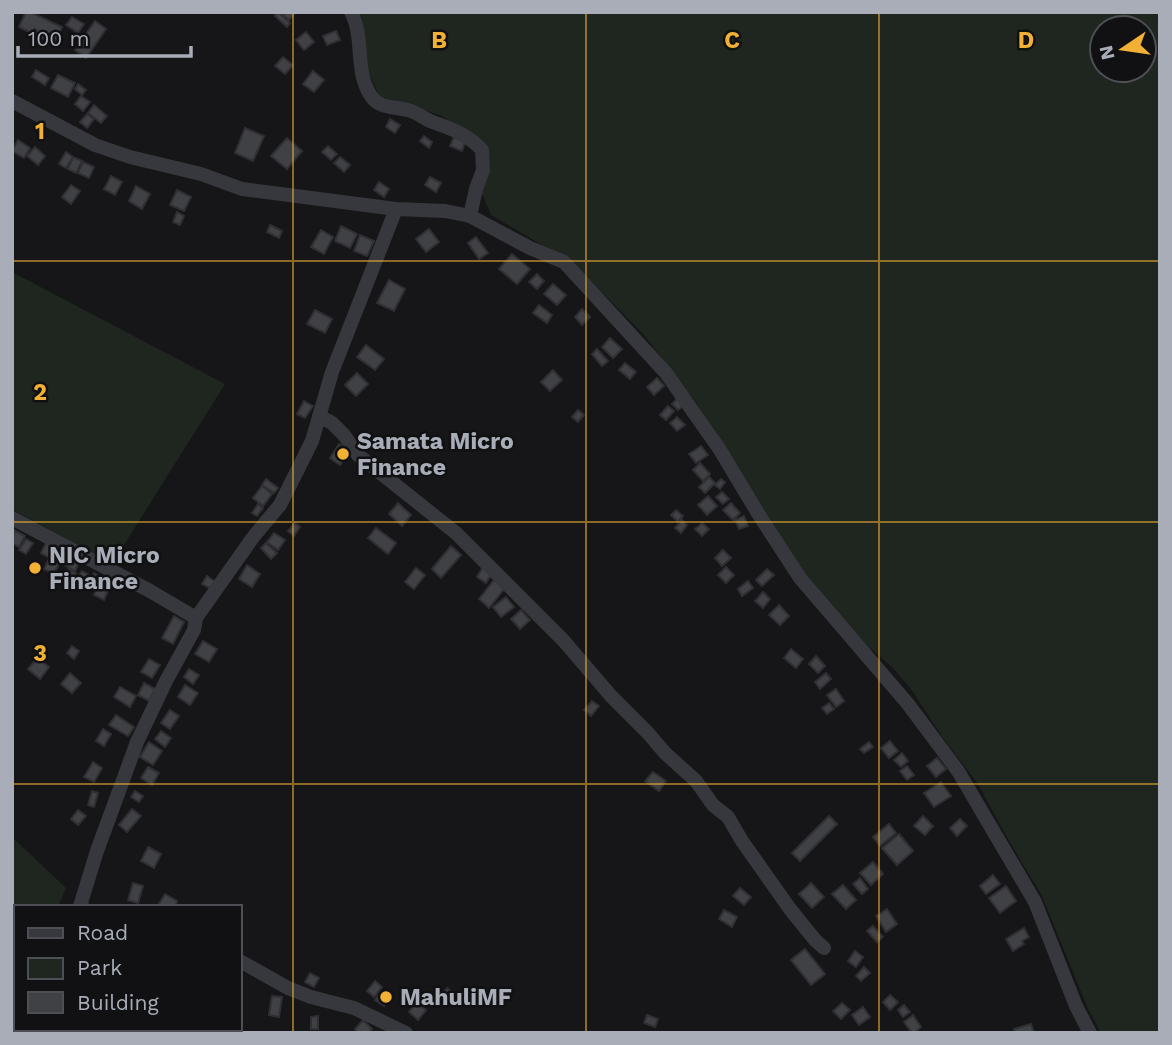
<svg xmlns="http://www.w3.org/2000/svg" width="1172" height="1045" viewBox="0 0 1172 1045" font-family="'Work Sans',sans-serif">
	<style>
		.green { fill: #1e261f; fill-rule: evenodd }
		.building { fill: #404145; stroke: #303034; stroke-width: 2 }
		.lines { fill: none; stroke-linecap: round; stroke-linejoin: round }
		.street { stroke: #37383d; stroke-width: 14 }
		.grid { fill: none; stroke: #f2b134; stroke-width: 2; stroke-opacity: 0.55 }
		.poi-dot { fill: #f2b134; stroke: #111113; stroke-width: 2.5 }
		.labels { text-anchor: middle; stroke-width: 5; stroke-linejoin: round; paint-order: stroke }
		.poi-label { font-size: 23px; font-weight: bold; fill: #a8adb8; stroke: #111113; text-anchor: start }
		.grid-label { font-size: 23px; text-anchor: middle; font-weight: bold; fill: #f2b134; stroke: #111113; stroke-width: 5; stroke-linejoin: round; paint-order: stroke }
	</style>
	<rect width="100%" height="100%" fill="#161618"/>
	<g class="green">
		<path d="M359 12H1160V1033H1101L1088 1009 1042 896 1009 841 978 784 943 738 911 689 892 667 856 636 796 562 766 517 697 404 645 336 575 265 491 215 481 191 475 138 442 116 405 103 381 99C372 82 365 64 362 45 361 34 366 23 359 12ZM1102 28H1144V70H1102Z"/>
		<polygon points="12,272 225,384 112,564 12,509"/>
		<polygon points="12,837 66,888 58,907 16,907 16,1000 12,1008"/>
	</g>
	<g class="building">
		<polygon points="26,12 30,12 62,27 54,44 19,27"/>
		<polygon points="278,12 290,23 287,27 275,16"/>
		<polygon points="280,12 292,12 294,14 289,20"/>
		<polygon points="72,17 84,24 78,33 66,25"/>
		<polygon points="95,21 106,29 86,58 75,50"/>
		<polygon points="336,31 340,40 327,45 323,36"/>
		<polygon points="306,32 314,42 304,50 296,40"/>
		<polygon points="283,57 293,65 285,74 275,66"/>
		<polygon points="36,70 49,78 45,85 32,77"/>
		<polygon points="313,71 324,80 314,92 303,84"/>
		<polygon points="58,75 75,83 68,97 51,88"/>
		<polygon points="78,84 86,90 82,95 75,89"/>
		<polygon points="81,96 90,102 83,111 75,104"/>
		<polygon points="94,105 107,116 101,123 88,113"/>
		<polygon points="87,114 94,119 87,128 80,122"/>
		<polygon points="390,119 400,125 395,133 386,127"/>
		<polygon points="245,128 264,136 253,161 235,153"/>
		<polygon points="424,136 432,142 429,148 420,141"/>
		<polygon points="454,137 465,142 462,151 450,146"/>
		<polygon points="287,138 302,151 287,169 271,156"/>
		<polygon points="18,140 30,148 24,158 12,151"/>
		<polygon points="328,146 337,154 331,160 322,152"/>
		<polygon points="35,147 45,156 38,165 27,156"/>
		<polygon points="66,152 73,157 66,168 59,164"/>
		<polygon points="73,157 82,161 76,173 68,169"/>
		<polygon points="340,157 350,165 344,172 334,163"/>
		<polygon points="83,162 94,167 89,178 78,173"/>
		<polygon points="111,176 122,182 115,195 104,189"/>
		<polygon points="430,177 441,183 436,192 425,185"/>
		<polygon points="379,182 389,189 384,197 374,190"/>
		<polygon points="71,185 80,191 71,204 62,197"/>
		<polygon points="136,186 150,194 142,209 129,201"/>
		<polygon points="177,190 191,197 184,211 170,205"/>
		<polygon points="177,212 184,216 180,225 173,222"/>
		<polygon points="270,225 282,231 279,238 267,232"/>
		<polygon points="341,226 357,234 350,248 335,241"/>
		<polygon points="429,229 439,242 426,252 416,239"/>
		<polygon points="321,230 333,237 324,254 311,247"/>
		<polygon points="360,235 374,241 367,256 354,251"/>
		<polygon points="476,237 488,253 479,259 468,243"/>
		<polygon points="512,254 530,269 517,284 499,269"/>
		<polygon points="537,274 544,281 537,289 529,282"/>
		<polygon points="389,280 405,289 394,311 377,303"/>
		<polygon points="553,284 566,295 557,305 544,294"/>
		<polygon points="539,305 552,315 547,323 533,313"/>
		<polygon points="582,309 590,317 582,325 575,317"/>
		<polygon points="315,310 332,319 325,333 307,324"/>
		<polygon points="610,338 622,349 613,358 602,347"/>
		<polygon points="366,345 384,359 375,370 357,357"/>
		<polygon points="597,349 608,361 602,366 592,354"/>
		<polygon points="625,363 636,372 630,379 619,370"/>
		<polygon points="553,370 562,380 550,391 541,382"/>
		<polygon points="357,373 368,384 356,396 345,385"/>
		<polygon points="657,378 664,386 654,395 647,387"/>
		<polygon points="678,398 684,405 678,410 672,404"/>
		<polygon points="304,401 313,406 305,418 297,414"/>
		<polygon points="668,406 674,411 666,420 660,415"/>
		<polygon points="578,410 584,415 578,422 572,417"/>
		<polygon points="677,417 685,425 677,431 670,423"/>
		<polygon points="339,444 349,451 340,465 330,458"/>
		<polygon points="701,446 708,455 696,463 689,454"/>
		<polygon points="700,463 710,474 703,481 693,470"/>
		<polygon points="709,477 715,483 705,493 699,487"/>
		<polygon points="266,479 278,488 274,493 262,485"/>
		<polygon points="721,479 725,482 720,489 715,485"/>
		<polygon points="262,486 272,494 263,506 253,498"/>
		<polygon points="722,492 729,499 723,504 716,497"/>
		<polygon points="708,496 717,506 707,515 698,505"/>
		<polygon points="398,503 411,515 402,526 389,514"/>
		<polygon points="731,503 740,513 733,520 723,510"/>
		<polygon points="258,504 263,508 257,516 252,513"/>
		<polygon points="676,510 683,516 678,522 671,515"/>
		<polygon points="744,516 748,526 739,529 735,520"/>
		<polygon points="682,520 687,525 681,533 675,528"/>
		<polygon points="295,523 300,527 294,536 288,531"/>
		<polygon points="702,523 709,529 702,536 695,529"/>
		<polygon points="376,528 396,543 388,554 368,538"/>
		<polygon points="14,530 25,536 19,547 12,543"/>
		<polygon points="274,533 285,540 278,550 267,542"/>
		<polygon points="26,539 33,543 26,554 19,550"/>
		<polygon points="46,543 53,548 48,557 41,553"/>
		<polygon points="266,543 277,553 271,559 261,548"/>
		<polygon points="451,546 461,555 441,578 432,569"/>
		<polygon points="54,549 64,554 54,574 44,569"/>
		<polygon points="723,550 731,558 722,566 715,558"/>
		<polygon points="67,556 79,563 75,571 63,564"/>
		<polygon points="247,565 260,574 252,587 239,579"/>
		<polygon points="483,567 492,573 486,583 477,577"/>
		<polygon points="726,567 734,575 726,583 718,575"/>
		<polygon points="416,568 425,575 414,589 405,582"/>
		<polygon points="68,569 76,573 73,578 65,574"/>
		<polygon points="767,569 774,575 762,586 756,580"/>
		<polygon points="82,571 91,576 86,584 77,578"/>
		<polygon points="94,573 99,576 94,586 89,583"/>
		<polygon points="207,576 217,583 213,590 202,584"/>
		<polygon points="494,580 504,589 489,608 479,599"/>
		<polygon points="100,581 110,586 104,600 94,595"/>
		<polygon points="748,581 753,588 742,596 738,589"/>
		<polygon points="763,592 770,599 763,608 755,601"/>
		<polygon points="506,597 514,607 501,617 493,607"/>
		<polygon points="779,605 789,616 780,625 769,615"/>
		<polygon points="521,610 530,620 520,629 511,619"/>
		<polygon points="174,616 184,622 173,644 162,638"/>
		<polygon points="203,641 217,649 209,662 195,654"/>
		<polygon points="72,646 79,651 74,659 67,653"/>
		<polygon points="791,649 803,659 796,668 784,658"/>
		<polygon points="816,656 825,666 818,673 809,664"/>
		<polygon points="37,658 49,667 40,679 28,669"/>
		<polygon points="149,659 160,665 152,678 141,672"/>
		<polygon points="189,669 199,675 193,684 184,677"/>
		<polygon points="70,673 81,683 72,693 61,684"/>
		<polygon points="826,673 831,679 820,689 815,682"/>
		<polygon points="144,683 155,689 149,701 138,695"/>
		<polygon points="185,685 198,693 190,705 178,697"/>
		<polygon points="120,687 136,696 130,707 114,697"/>
		<polygon points="836,689 844,701 836,707 827,695"/>
		<polygon points="592,701 599,706 591,716 584,710"/>
		<polygon points="829,703 834,709 827,714 822,708"/>
		<polygon points="170,710 179,716 170,729 161,723"/>
		<polygon points="116,715 134,727 128,736 109,725"/>
		<polygon points="103,729 111,734 104,746 96,741"/>
		<polygon points="161,731 171,738 165,747 155,739"/>
		<polygon points="890,741 898,751 889,758 881,748"/>
		<polygon points="149,742 162,751 153,765 140,757"/>
		<polygon points="869,742 873,747 864,753 860,749"/>
		<polygon points="902,753 908,761 901,767 894,760"/>
		<polygon points="937,758 946,769 936,777 927,766"/>
		<polygon points="93,762 102,768 94,782 84,777"/>
		<polygon points="907,766 914,775 907,780 900,771"/>
		<polygon points="148,767 159,773 152,785 141,778"/>
		<polygon points="653,772 666,781 659,791 645,781"/>
		<polygon points="941,782 951,796 934,807 924,793"/>
		<polygon points="92,791 98,793 94,807 88,805"/>
		<polygon points="135,791 143,796 139,802 131,797"/>
		<polygon points="132,809 141,816 127,832 119,825"/>
		<polygon points="78,810 86,816 78,825 71,819"/>
		<polygon points="829,816 837,824 800,861 792,853"/>
		<polygon points="923,816 933,826 925,835 914,826"/>
		<polygon points="960,819 967,826 957,836 950,828"/>
		<polygon points="889,824 896,833 880,846 873,837"/>
		<polygon points="899,834 913,851 897,865 882,848"/>
		<polygon points="148,847 161,854 154,868 141,861"/>
		<polygon points="873,862 883,874 871,885 860,873"/>
		<polygon points="993,875 1000,884 986,894 980,886"/>
		<polygon points="860,878 868,889 862,894 853,884"/>
		<polygon points="133,883 143,886 138,903 128,900"/>
		<polygon points="811,883 824,897 812,908 799,894"/>
		<polygon points="843,885 856,900 846,909 832,894"/>
		<polygon points="1006,886 1016,901 1000,913 989,898"/>
		<polygon points="740,888 751,897 744,905 733,896"/>
		<polygon points="165,894 177,901 175,907 164,907 159,904"/>
		<polygon points="887,909 897,924 886,932 876,916"/>
		<polygon points="724,910 737,917 732,927 719,919"/>
		<polygon points="873,926 883,937 877,942 867,931"/>
		<polygon points="1024,928 1029,937 1022,941 1024,944 1013,951 1006,939"/>
		<polygon points="805,949 825,974 811,985 791,960"/>
		<polygon points="855,951 863,957 856,967 848,961"/>
		<polygon points="864,967 870,973 861,981 856,976"/>
		<polygon points="310,973 319,978 314,987 305,982"/>
		<polygon points="375,981 382,987 374,997 367,991"/>
		<polygon points="447,988 457,996 449,1005 439,997"/>
		<polygon points="381,992 389,999 384,1006 375,1000"/>
		<polygon points="890,995 898,1002 890,1010 883,1002"/>
		<polygon points="272,996 282,997 279,1017 269,1015"/>
		<polygon points="417,1002 426,1010 418,1020 409,1012"/>
		<polygon points="842,1003 850,1010 841,1019 833,1011"/>
		<polygon points="904,1005 910,1012 903,1017 898,1010"/>
		<polygon points="863,1007 870,1017 859,1025 852,1015"/>
		<polygon points="647,1015 658,1019 655,1027 644,1023"/>
		<polygon points="913,1015 921,1027 914,1033 912,1033 904,1022"/>
		<polygon points="318,1016 318,1029 311,1029 311,1017"/>
		<polygon points="363,1020 372,1029 368,1033 358,1033 355,1029"/>
		<polygon points="1031,1024 1034,1033 1016,1033 1014,1029"/>
	</g>
	<g class="lines">
		<g class="street">
			<path d="M351 12C365 38 354 71 371 96 380 110 397 106 411 111 417 113 424 118 430 121 451 129 466 133 482 150L483 170 476 189 470 216"/>
			<polyline points="12,101 95,145 130,157 201,174 242,189 396,209 445,211 470,216 530,248 564,262 666,373 720,450 759,515 800,578 908,704 958,771 1035,902 1076,1006 1090,1033"/>
			<polyline points="319,416 332,423 344,435 358,455 456,533 563,640 611,696 648,733 665,753 696,781 713,805 728,817 742,841 790,909 815,940 824,948"/>
			<polyline points="12,518 150,591 196,618"/>
			<polyline points="83,907 80,906 97,851 137,742 166,681 194,630 196,618 254,536 280,505 312,441 332,372 396,209"/>
			<polyline points="240,961 288,988 311,997 354,1008 406,1033"/>
			<polyline points="50,1033 50,1029"/>
		</g>
	</g>
	<path class="grid" d="M293 12V1033M586 12V1033M879 12V1033M12 261H1160M12 522H1160M12 784H1160"/>
	<g class="poi-dot">
		<circle cx="343" cy="454" r="7"/>
		<circle cx="35" cy="568" r="7"/>
		<circle cx="386" cy="997" r="7"/>
	</g>
	<g class="labels">
		<g class="poi-label">
			<text x="357" y="449">Samata Micro<tspan x="357" dy="26">Finance</tspan></text>
			<text x="49" y="563">NIC Micro<tspan x="49" dy="26">Finance</tspan></text>
			<text x="400" y="1005">MahuliMF</text>
		</g>
	</g>
	<g class="grid-label">
		<text x="439" y="48">B</text>
		<text x="732" y="48">C</text>
		<text x="1026" y="48">D</text>
		<text x="40" y="139">1</text>
		<text x="40" y="400">2</text>
		<text x="40" y="661">3</text>
	</g>
	<rect width="1172" height="1045" fill="none" stroke="#a8adb8" stroke-width="28"/>
	<rect x="14" y="905" width="228" height="126" fill="#111113" stroke="#4d4f55" stroke-width="2"/>
	<rect x="28" y="928" width="35" height="10" fill="#37383d" stroke="#4d4f55" stroke-width="2"/>
	<text x="77" y="940" font-size="21" fill="#a8adb8">Road</text>
	<rect x="28" y="958" width="35" height="21" fill="#1e261f" stroke="#4d4f55" stroke-width="2"/>
	<text x="77" y="975" font-size="21" fill="#a8adb8">Park</text>
	<rect x="28" y="992" width="35" height="21" fill="#404145" stroke="#4d4f55" stroke-width="2"/>
	<text x="77" y="1010" font-size="21" fill="#a8adb8">Building</text>
	<g transform="translate(1123 49) rotate(257)"><circle r="33" fill="#111113" stroke="#4d4f55" stroke-width="2"/>
	<path d="M0-5L12 26L0 18L-12 26Z" fill="#f2b134"/>
	<text y="-10" font-size="19" font-weight="bold" text-anchor="middle" fill="#a8adb8">N</text>
	</g>
	<path d="M18 46v10h173v-10" fill="none" stroke="#a8adb8" stroke-width="3.5"/>
	<text x="28" y="46" font-size="21" fill="#a8adb8" stroke="#111113" stroke-width="5" paint-order="stroke">100 m</text>
</svg>
